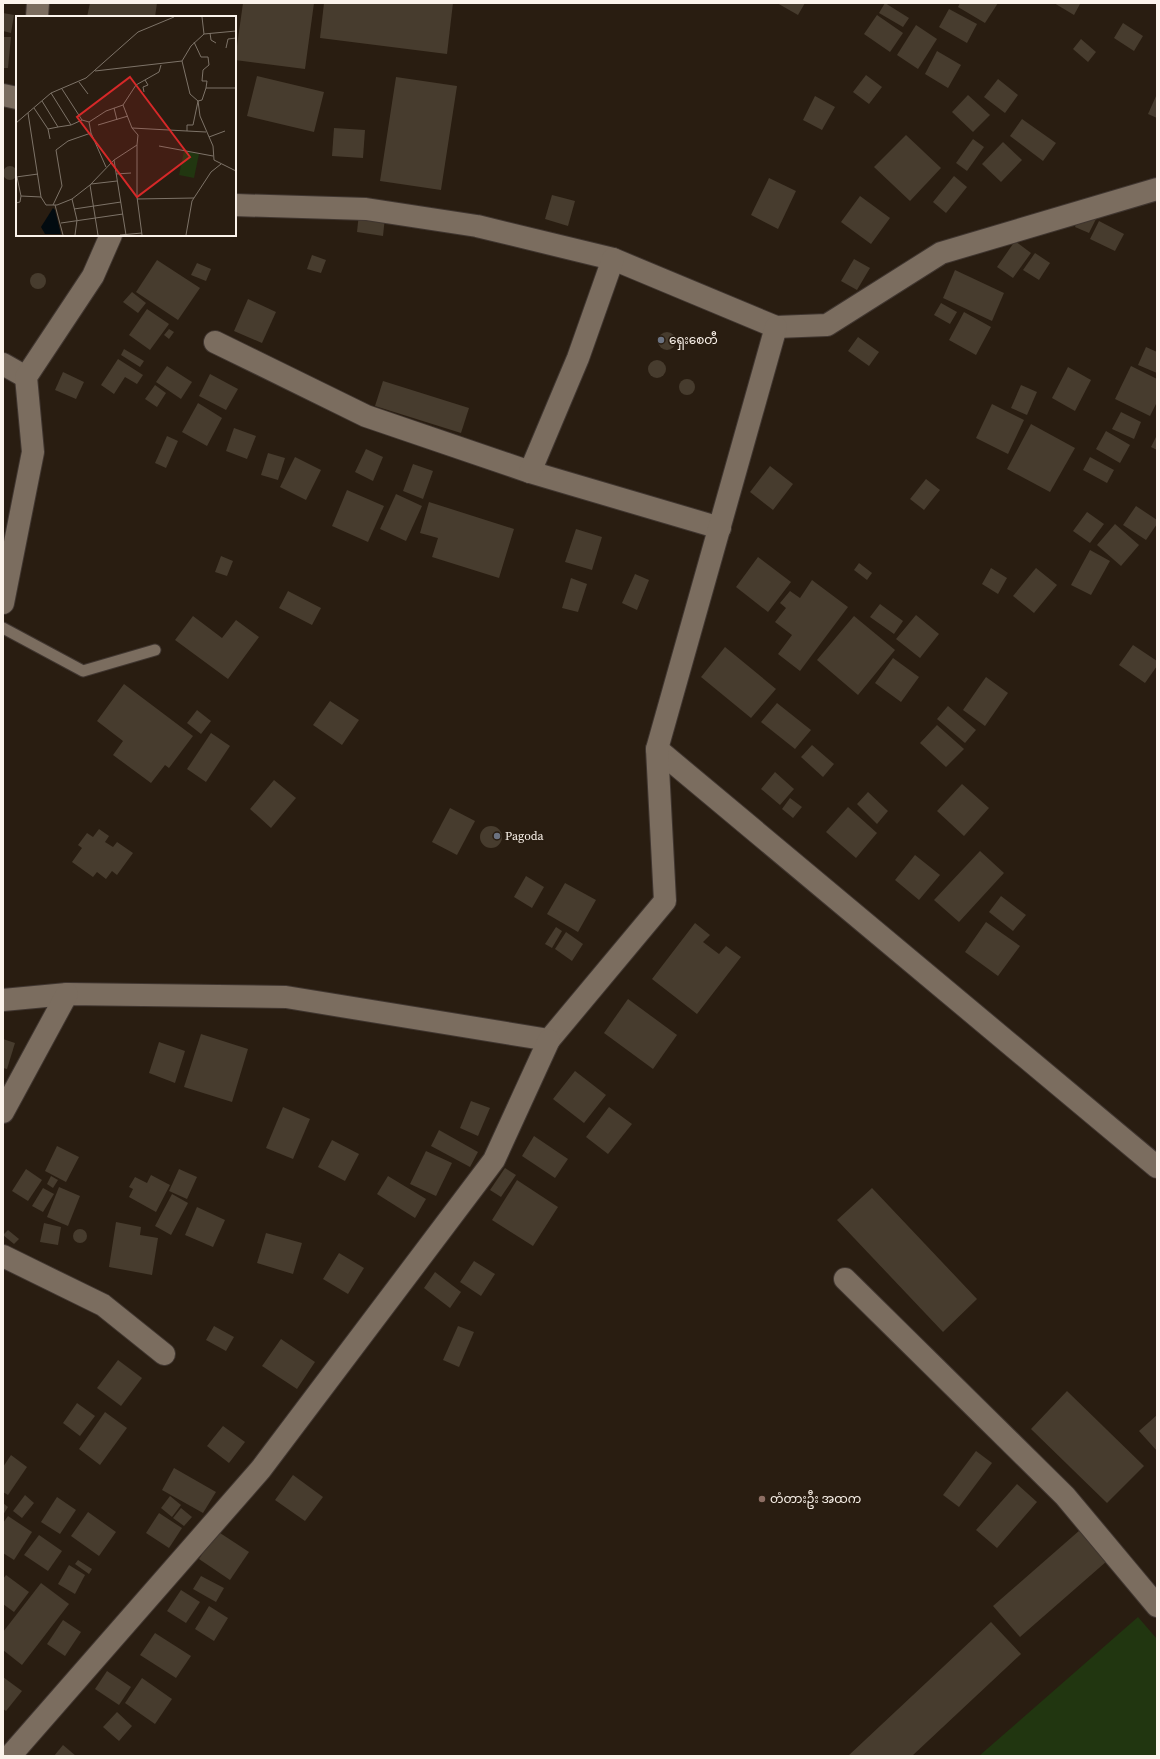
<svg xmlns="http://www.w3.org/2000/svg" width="1160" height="1759" viewBox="0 0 1160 1759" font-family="'Source Serif 4','Noto Sans Myanmar',serif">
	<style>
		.green { fill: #213610 }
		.building { fill: #473c2e }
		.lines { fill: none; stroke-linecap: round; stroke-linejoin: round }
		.lane-casing { stroke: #403630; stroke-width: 13 }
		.street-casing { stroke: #403630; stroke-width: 24 }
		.lane { stroke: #7b6d5f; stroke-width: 11 }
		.street { stroke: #7b6d5f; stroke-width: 22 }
		.worship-dot { fill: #6b7280; stroke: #291d11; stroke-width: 1.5 }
		.education-dot { fill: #8d6e63; stroke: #291d11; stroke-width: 1.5 }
		.labels { text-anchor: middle; stroke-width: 3.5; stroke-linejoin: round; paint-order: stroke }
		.poi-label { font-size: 12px; fill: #fbf3eb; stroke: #291d11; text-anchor: start }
		.inset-road { fill: none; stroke: #7d7368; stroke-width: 1 }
		.view { fill: #d62828; fill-opacity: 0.15; stroke: #d62828; stroke-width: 2 }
		.inset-edge { fill: none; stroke: #fbf3eb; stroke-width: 2 }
	</style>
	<rect width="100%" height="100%" fill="#291d11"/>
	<polygon class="green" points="1138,1617 1157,1639 1157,1756 979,1756"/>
	<g class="building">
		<polygon points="90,3 157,3 155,17 87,17"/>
		<polygon points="243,3 314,3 305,69 235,60"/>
		<polygon points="324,3 453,3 447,54 320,38"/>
		<polygon points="777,3 805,3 798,15"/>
		<polygon points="885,3 909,18 903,27 879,13"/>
		<polygon points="960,3 998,3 985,23 958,7"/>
		<polygon points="1054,3 1079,3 1080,4 1074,15"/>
		<polygon points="949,9 977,24 967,43 939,27"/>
		<polygon points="3,13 14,15 11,33 3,31"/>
		<polygon points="877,15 903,33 890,52 864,34"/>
		<polygon points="1123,23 1143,36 1134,51 1114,38"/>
		<polygon points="916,25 937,39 918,69 897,55"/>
		<polygon points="3,37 11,37 8,68 3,68"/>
		<polygon points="1081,39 1096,52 1088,62 1073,49"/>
		<polygon points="937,51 961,65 948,88 925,74"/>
		<polygon points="866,75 882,87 869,104 853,92"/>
		<polygon points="257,76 324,92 314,132 247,116"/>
		<polygon points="396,77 457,86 441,190 380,181"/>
		<polygon points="998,79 1018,95 1005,113 984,97"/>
		<polygon points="1157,94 1157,118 1148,114"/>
		<polygon points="968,95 990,115 973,132 952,112"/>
		<polygon points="815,96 835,107 822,130 803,120"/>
		<polygon points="1022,119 1056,143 1043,161 1010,136"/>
		<polygon points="334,128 365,130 363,158 332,156"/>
		<polygon points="906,135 941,168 910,201 874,167"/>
		<polygon points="973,139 984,147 967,171 956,163"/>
		<polygon points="1003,142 1022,160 1001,182 982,164"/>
		<circle cx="10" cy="173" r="7"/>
		<polygon points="954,176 967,187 946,213 933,202"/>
		<polygon points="769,178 796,191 778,229 751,215"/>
		<polygon points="552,195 575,201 568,226 545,219"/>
		<polygon points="860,196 890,218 871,244 841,222"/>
		<polygon points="359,213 385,217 383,236 357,232"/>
		<polygon points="1080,213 1096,219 1089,233 1075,227"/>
		<polygon points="1099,221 1124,234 1115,251 1090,239"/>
		<polygon points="1015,241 1031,253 1013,278 997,267"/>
		<polygon points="1035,253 1050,263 1039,280 1023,270"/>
		<polygon points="312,255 326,260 321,273 307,269"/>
		<polygon points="854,259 870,268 857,290 841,281"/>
		<polygon points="157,260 200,288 178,320 136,292"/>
		<polygon points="197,263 211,269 206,281 191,275"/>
		<polygon points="955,270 1004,293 992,321 943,298"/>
		<circle cx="38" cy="281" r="8"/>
		<polygon points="132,292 146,303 138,313 123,302"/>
		<polygon points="248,299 276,312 262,343 234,331"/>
		<polygon points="941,303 957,312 950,324 934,315"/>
		<polygon points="147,309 169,324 150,350 129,335"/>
		<polygon points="964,312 991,327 976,355 949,340"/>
		<polygon points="169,329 174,332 169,339 164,335"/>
		<circle cx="667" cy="341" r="9"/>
		<polygon points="858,337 879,352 869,366 848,351"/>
		<polygon points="1146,347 1157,352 1157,373 1138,365"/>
		<polygon points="124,349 144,361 140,367 121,355"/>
		<polygon points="118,359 143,375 137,384 125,377 114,394 101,385"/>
		<circle cx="657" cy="369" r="9"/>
		<polygon points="167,366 192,382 181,399 156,382"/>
		<polygon points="1131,366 1157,379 1157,402 1150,416 1115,399"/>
		<polygon points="1068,367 1091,380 1075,411 1052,398"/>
		<polygon points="63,372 84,382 76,399 55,390"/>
		<polygon points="210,374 238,389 226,410 199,396"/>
		<circle cx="687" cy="387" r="8"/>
		<polygon points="383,381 469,408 461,433 375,406"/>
		<polygon points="155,385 166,393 157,407 145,399"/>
		<polygon points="1021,385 1037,392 1027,415 1011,408"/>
		<polygon points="198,403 222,418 207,446 182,432"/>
		<polygon points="992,404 1024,420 1008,454 976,438"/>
		<polygon points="1121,412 1141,422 1134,439 1112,429"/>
		<polygon points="1031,424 1075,448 1050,492 1007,469"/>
		<polygon points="234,428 256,436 247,459 226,451"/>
		<polygon points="1106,431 1130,445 1120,463 1096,449"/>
		<polygon points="1157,435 1157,450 1151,447"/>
		<polygon points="167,436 178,441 166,468 155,463"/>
		<polygon points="366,449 383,457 373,481 355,472"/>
		<polygon points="268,453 285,458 278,480 261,475"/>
		<polygon points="295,457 321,470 306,500 280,487"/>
		<polygon points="1090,457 1114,470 1107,483 1083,470"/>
		<polygon points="413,464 433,471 423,499 403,491"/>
		<polygon points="770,466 793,484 773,510 750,492"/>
		<polygon points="926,479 940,490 924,510 910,499"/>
		<polygon points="347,490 384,506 368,542 332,526"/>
		<polygon points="396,494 422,506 406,541 380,529"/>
		<polygon points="429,502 514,529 499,578 432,557 438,538 420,533"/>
		<polygon points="1136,506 1157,520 1157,524 1146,540 1123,525"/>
		<polygon points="1087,512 1104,524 1090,543 1073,531"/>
		<polygon points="1115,524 1139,545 1121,566 1097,545"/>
		<polygon points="576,529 602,537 592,570 565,562"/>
		<polygon points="1090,550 1110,561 1091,595 1071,585"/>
		<polygon points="221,556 233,561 227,576 215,572"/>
		<polygon points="758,557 791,582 768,612 736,587"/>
		<polygon points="859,563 872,573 867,580 854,570"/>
		<polygon points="991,568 1007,578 998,594 982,584"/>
		<polygon points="1036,568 1057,585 1034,613 1013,596"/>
		<polygon points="635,574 649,580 637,610 622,603"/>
		<polygon points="571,578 587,584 578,612 562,608"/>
		<polygon points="812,580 848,607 800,671 778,654 792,635 775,622 786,608 780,603 790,591 800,598"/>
		<polygon points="288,591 321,608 312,625 279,608"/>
		<polygon points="880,604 903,621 894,634 870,617"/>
		<polygon points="916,615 939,634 920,658 896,639"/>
		<polygon points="193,616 222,638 236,620 259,637 228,679 175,640"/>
		<polygon points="854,616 895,650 858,695 817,660"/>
		<polygon points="1133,645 1157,661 1157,666 1145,683 1119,665"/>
		<polygon points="725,647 776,689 751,718 701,677"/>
		<polygon points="893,658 919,677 901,702 875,683"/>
		<polygon points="986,677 1008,693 985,726 963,710"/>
		<polygon points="124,684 193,736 169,768 165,765 151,783 113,755 123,741 97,721"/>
		<polygon points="330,701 359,720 342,745 313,725"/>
		<polygon points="777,703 811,730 795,749 761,722"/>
		<polygon points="948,706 976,730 965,743 937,719"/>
		<polygon points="197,710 211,721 201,734 187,723"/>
		<polygon points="937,725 964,749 946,767 920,743"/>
		<polygon points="211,733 230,746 206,782 187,769"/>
		<polygon points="812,745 834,764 823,777 801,757"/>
		<polygon points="775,772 794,789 780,805 761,789"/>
		<polygon points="274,780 296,798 271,828 250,809"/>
		<polygon points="962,784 989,808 964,836 937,811"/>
		<polygon points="868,792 888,811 877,824 857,804"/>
		<polygon points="790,798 802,807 793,818 782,809"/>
		<polygon points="848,807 877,833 856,858 826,832"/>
		<polygon points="450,808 475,821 457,855 432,842"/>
		<circle cx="491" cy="837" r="11"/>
		<polygon points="99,829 109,836 105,842 113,847 117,842 133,853 117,875 112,871 106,879 97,872 93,877 72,862 82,848 78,845 87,833 93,837"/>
		<polygon points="980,851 1004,873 959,922 934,900"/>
		<polygon points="915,855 940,875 919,900 895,880"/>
		<polygon points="526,876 544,887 532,908 514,897"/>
		<polygon points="565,883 596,900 578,932 547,914"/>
		<polygon points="1001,896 1026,915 1013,931 989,912"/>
		<polygon points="986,922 1020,946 998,976 965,952"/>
		<polygon points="695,923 710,935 703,942 719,954 726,946 741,957 697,1014 652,979"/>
		<polygon points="556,927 562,931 552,948 545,944"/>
		<polygon points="566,932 583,944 572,961 555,949"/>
		<polygon points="628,999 677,1035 653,1069 604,1033"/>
		<polygon points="201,1034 248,1049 232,1102 184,1087"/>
		<polygon points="3,1039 15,1043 7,1069 3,1068"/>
		<polygon points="159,1042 185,1051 175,1083 149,1073"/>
		<polygon points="575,1071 606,1095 584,1123 553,1099"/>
		<polygon points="471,1101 490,1108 478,1136 460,1128"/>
		<polygon points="283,1107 310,1119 293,1159 266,1148"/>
		<polygon points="609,1107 632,1124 608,1154 586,1137"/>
		<polygon points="439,1130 478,1152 470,1167 431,1146"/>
		<polygon points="534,1136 568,1159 555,1178 522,1156"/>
		<polygon points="332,1140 359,1154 345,1181 318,1167"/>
		<polygon points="57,1146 79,1157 66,1182 45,1171"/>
		<polygon points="426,1151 452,1163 436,1196 410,1184"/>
		<polygon points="505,1168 516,1175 501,1197 490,1190"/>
		<polygon points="26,1169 42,1180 28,1201 12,1191"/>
		<polygon points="179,1169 197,1177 187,1199 169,1191"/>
		<polygon points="151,1175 170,1185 156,1212 129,1197 133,1189 129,1187 135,1177 147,1183"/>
		<polygon points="51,1176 58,1180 53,1188 47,1184"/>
		<polygon points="388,1176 426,1199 415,1218 377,1194"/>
		<polygon points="517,1180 558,1207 533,1246 492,1220"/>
		<polygon points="59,1187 80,1196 68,1226 47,1217"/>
		<polygon points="43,1188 54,1194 43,1212 32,1206"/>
		<polygon points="872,1188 977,1299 943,1332 837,1220"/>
		<polygon points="172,1194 188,1203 171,1235 155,1226"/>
		<polygon points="197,1207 225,1220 213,1247 185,1235"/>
		<polygon points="116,1222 141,1227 140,1235 158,1238 152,1275 109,1267"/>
		<polygon points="44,1223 61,1227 58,1245 40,1242"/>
		<circle cx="80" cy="1236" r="7"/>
		<polygon points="8,1230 19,1239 14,1244 3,1235"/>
		<polygon points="266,1233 302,1243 293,1274 257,1263"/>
		<polygon points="339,1253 364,1268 348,1294 323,1279"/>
		<polygon points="474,1261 495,1274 481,1296 460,1282"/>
		<polygon points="435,1272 461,1292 450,1308 424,1288"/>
		<polygon points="214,1326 234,1337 226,1351 206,1340"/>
		<polygon points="458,1326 474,1332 459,1367 443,1360"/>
		<polygon points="281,1339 315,1362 297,1389 262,1366"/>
		<polygon points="118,1360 142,1378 121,1406 97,1388"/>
		<polygon points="1067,1391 1144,1466 1107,1503 1031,1429"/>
		<polygon points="77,1403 95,1416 80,1436 63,1423"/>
		<polygon points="105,1412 127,1428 100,1465 79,1449"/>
		<polygon points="1157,1415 1157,1451 1139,1431"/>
		<polygon points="223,1426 245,1442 229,1463 207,1446"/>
		<polygon points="976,1451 992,1463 959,1507 943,1495"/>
		<polygon points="11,1455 27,1467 8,1495 3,1492 3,1467"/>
		<polygon points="174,1468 216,1492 203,1513 162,1490"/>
		<polygon points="293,1475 323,1497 305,1521 275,1500"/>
		<polygon points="1017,1484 1037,1502 997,1548 976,1530"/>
		<polygon points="25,1495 34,1503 22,1518 13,1511"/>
		<polygon points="170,1496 181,1505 172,1517 161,1508"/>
		<polygon points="57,1497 76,1510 60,1534 41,1522"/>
		<polygon points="3,1503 8,1507 3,1515"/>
		<polygon points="181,1508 192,1517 184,1526 173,1518"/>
		<polygon points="88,1512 116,1532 99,1556 71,1536"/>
		<polygon points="159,1513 182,1528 169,1548 146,1533"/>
		<polygon points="8,1516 32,1532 14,1560 3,1553 3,1523"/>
		<polygon points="1080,1530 1107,1561 1020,1637 993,1606"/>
		<polygon points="217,1531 249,1552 230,1580 199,1559"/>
		<polygon points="39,1535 62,1551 48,1571 24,1555"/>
		<polygon points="78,1560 92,1569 89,1574 75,1564"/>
		<polygon points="69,1565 85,1575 75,1594 58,1584"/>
		<polygon points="6,1575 29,1592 14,1612 3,1604 3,1579"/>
		<polygon points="201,1576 224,1588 216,1602 193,1589"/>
		<polygon points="41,1583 69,1604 22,1665 3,1650 3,1632"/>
		<polygon points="181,1590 200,1602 186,1623 167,1611"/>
		<polygon points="209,1606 228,1618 214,1641 195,1629"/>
		<polygon points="63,1620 81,1632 65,1656 47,1644"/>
		<polygon points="991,1622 1021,1654 912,1756 848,1756"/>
		<polygon points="155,1633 191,1656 176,1678 140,1655"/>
		<polygon points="107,1671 131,1687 119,1705 95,1689"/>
		<polygon points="3,1677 22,1691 6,1711 3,1709"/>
		<polygon points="142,1678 172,1699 155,1724 125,1703"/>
		<polygon points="117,1712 132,1726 119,1741 103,1727"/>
		<polygon points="63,1745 76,1756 54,1756"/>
	</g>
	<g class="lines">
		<defs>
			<polyline id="lane" points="3,628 83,671 155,650"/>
			<g id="street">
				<polyline points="37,17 38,3"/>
				<polyline points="3,95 17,98"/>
				<polyline points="235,205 366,209 477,226 613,259 776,327 827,325 941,253 1157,189"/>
				<polyline points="215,342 366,416 530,472 720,528"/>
				<polyline points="3,364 26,377"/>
				<polyline points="530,472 578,358 613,259"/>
				<polyline points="3,603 33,452 26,377 93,276 111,235"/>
				<polyline points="657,749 1157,1167"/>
				<polyline points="3,1000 67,994 286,997 549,1040 665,901 657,749 776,327"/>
				<polyline points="3,1112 67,994"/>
				<polyline points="3,1256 103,1305 164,1354"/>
				<polyline points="845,1279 1065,1496 1157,1606"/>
				<polyline points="10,1756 261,1469 494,1160 549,1040"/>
			</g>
		</defs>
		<use href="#lane" class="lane-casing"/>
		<use href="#street" class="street-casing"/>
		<use href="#lane" class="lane"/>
		<use href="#street" class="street"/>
	</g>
	<g class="worship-dot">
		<circle cx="661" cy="340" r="4"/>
		<circle cx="497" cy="836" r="4"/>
	</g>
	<circle class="education-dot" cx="762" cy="1499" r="4"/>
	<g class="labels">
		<g class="poi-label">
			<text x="669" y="344">ရှေးစေတီ</text>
			<text x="505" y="840">Pagoda</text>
			<text x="770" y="1503">တံတားဦး အထက</text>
		</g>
	</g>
	<g transform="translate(16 16)">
		<rect width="220" height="220" fill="#291d11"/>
		<path d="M168 135 183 138 178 162 163 159Z" fill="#213610"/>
		<path d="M37 192 39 194 45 218H29L25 211Z" fill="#020b10"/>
		<path class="inset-road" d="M186 1 188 18M194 17 195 24 200 27M178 26 185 41H192L193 49 187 54 186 65H191L190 72M210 32 212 23 220 22M166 45 174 78 182 85 184 100 197 130 198 144 220 155M79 55 166 45 175 30 188 18 220 15M63 66 72 78M46 73 66 104 73 106 90 95 107 89 120 69 143 56 145 49M128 76 127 71 132 69 129 64M26 85 42 111 55 109 35 77M18 92 32 113M98 92 101 104M12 97 25 181 30 189H41L56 183 74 169 98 144 121 129 122 119 116 112 107 89M73 106 75 117 90 151M0 107 35 77 70 62 122 16 158 1M55 109 66 104M82 109 112 100M116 112 171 115V109H177L182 85 186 84 190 72H220M171 115 190 116M193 121 209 115M34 123 32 113 42 111M121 129V181L126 219M143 130 197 140M98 144 110 219M100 158 115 157M0 161 22 158M1 161 5 180M75 168 101 165M74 169 82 219M56 183 61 204 59 219M121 183 178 182M0 187 4 186 5 180 25 181M37 189 46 170 40 134 52 125 75 117M39 189 47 219M58 193 105 186M45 207 107 198M104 219 126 217M170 219 176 185 195 156 205 148"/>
		<path class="view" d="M114 61 174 141 121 181 61 101Z"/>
		<rect width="220" height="220" class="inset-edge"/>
	</g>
	<rect width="1160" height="1759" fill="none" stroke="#fbf3eb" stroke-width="8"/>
</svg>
